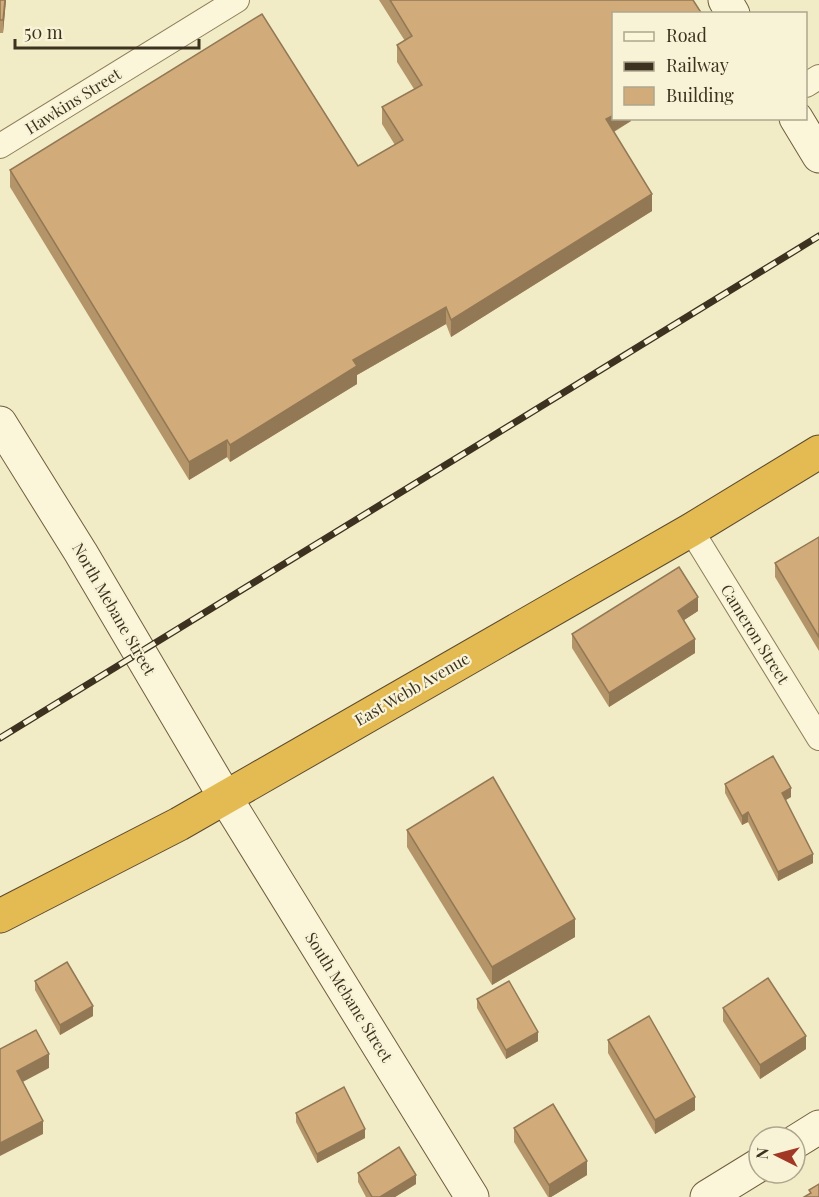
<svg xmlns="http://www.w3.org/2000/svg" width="819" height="1197" viewBox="0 0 819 1197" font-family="'Playfair Display',serif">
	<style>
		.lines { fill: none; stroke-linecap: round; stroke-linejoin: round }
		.street-casing { stroke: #8e7e5a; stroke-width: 26 }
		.secondary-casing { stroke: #705e3d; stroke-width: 35 }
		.highway-casing { stroke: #5c4a2e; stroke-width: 35 }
		.street { stroke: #fbf6da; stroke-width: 24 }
		.secondary { stroke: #fbf6da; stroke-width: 33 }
		.highway { stroke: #e4bb53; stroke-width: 33 }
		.rail-casing { stroke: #3d321f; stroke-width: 7 }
		.rail { stroke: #f8f3d6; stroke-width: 4.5; stroke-dasharray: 14; stroke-linecap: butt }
		.wall { fill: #b49469 }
		.shaded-wall { fill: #927855 }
		.building { fill: #d1ac7a; stroke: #927855; stroke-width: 1.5 }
		.labels { text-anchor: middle; stroke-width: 4.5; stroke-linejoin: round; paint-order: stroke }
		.street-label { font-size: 16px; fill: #3d321f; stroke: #f8f3d6 }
	</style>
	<rect width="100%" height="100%" fill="#f1ebc6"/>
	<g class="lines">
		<defs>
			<g id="street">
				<polyline points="806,85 819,77"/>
				<polyline points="0,146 237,0"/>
				<polyline points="691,530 819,738"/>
			</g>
			<g id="secondary">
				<polyline points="725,0 733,14"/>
				<polyline points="796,118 819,156"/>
				<polyline points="0,423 81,553 225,797 472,1197"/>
				<polyline points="795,1142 819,1127"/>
				<polyline points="707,1197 759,1165"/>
			</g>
			<polyline id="highway" points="0,916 179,824 691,530 819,452"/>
		</defs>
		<use href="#street" class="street-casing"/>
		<use href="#secondary" class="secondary-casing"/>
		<use href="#highway" class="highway-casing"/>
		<use href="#street" class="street"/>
		<use href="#secondary" class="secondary"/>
		<use href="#highway" class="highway"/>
		<defs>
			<polyline id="rail" points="0,738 819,236"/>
		</defs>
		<use href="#rail" class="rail-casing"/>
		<use href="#rail" class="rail"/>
	</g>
	<g class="wall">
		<polygon points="0,0 6,0 3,33 0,33"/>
		<polygon points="379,0 693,0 614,14 614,118 631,118 631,121 614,132 652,211 451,337 446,324 357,375 357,384 230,462 227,457 189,480 10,187 10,170 358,166 395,145 382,124 382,107 414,89 397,62 397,45 405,41"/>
		<polygon points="819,537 819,651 775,577 775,563"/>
		<polygon points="698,611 684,620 695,653 609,707 572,648 572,634"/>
		<polygon points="725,784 791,797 786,800 813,863 778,881 748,822 742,825 725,793"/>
		<polygon points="407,830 575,937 492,985 407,847"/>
		<polygon points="35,981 93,1016 60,1035 35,990"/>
		<polygon points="477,999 538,1041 506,1059 477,1008"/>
		<polygon points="723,1008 806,1049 760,1079 723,1021"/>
		<polygon points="608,1040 695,1110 655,1134 608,1053"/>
		<polygon points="296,1113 365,1138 317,1163 296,1122"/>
		<polygon points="514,1128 587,1175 551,1197 548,1197 514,1142"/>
		<polygon points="358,1173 416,1184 395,1197 366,1197 358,1182"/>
	</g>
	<g class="shaded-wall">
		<polygon points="5,0 6,0 3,33 3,20"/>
		<polygon points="614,115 614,118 631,118 631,121 606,136 606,119"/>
		<polygon points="652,194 652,211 451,337 451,320"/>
		<polygon points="446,307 446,324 357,375 357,384 230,462 230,445 353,360"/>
		<polygon points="227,440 227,457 189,480 189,462"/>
		<polygon points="698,597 698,611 678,624 678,611"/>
		<polygon points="695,639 695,653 609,707 609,693"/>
		<polygon points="791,788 791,797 782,802 782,793"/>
		<polygon points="748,812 748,822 742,825 742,816"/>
		<polygon points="813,854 813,863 778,881 778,872"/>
		<polygon points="575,919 575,937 492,985 492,967"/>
		<polygon points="93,1006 93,1016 60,1035 60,1025"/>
		<polygon points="538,1032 538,1041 506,1059 506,1050"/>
		<polygon points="806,1036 806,1049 760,1079 760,1065"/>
		<polygon points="49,1054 49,1068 17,1085 17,1071"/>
		<polygon points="695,1097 695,1110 655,1134 655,1120"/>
		<polygon points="43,1121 43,1134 0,1156 0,1143"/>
		<polygon points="365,1129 365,1138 317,1163 317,1154"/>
		<polygon points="587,1161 587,1175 551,1197 549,1197 549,1185"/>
		<polygon points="416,1175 416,1184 395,1197 380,1197"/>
	</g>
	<g class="building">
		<polygon points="0,0 5,0 3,20 0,20"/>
		<polygon points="390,0 693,0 702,14 614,14 614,115 606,119 652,194 451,320 446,307 353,360 357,366 230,445 227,440 189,462 10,170 262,14 358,166 403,140 382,107 422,85 397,45 412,36"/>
		<polygon points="819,537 819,637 775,563"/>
		<polygon points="679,567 698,597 678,611 695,639 609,693 572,634"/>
		<polygon points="773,756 791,788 782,793 813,854 778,872 748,812 742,816 725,784"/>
		<polygon points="493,777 575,919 492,967 407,830"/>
		<polygon points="67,962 93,1006 60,1025 35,981"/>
		<polygon points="768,978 806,1036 760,1065 723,1008"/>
		<polygon points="509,981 538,1032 506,1050 477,999"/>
		<polygon points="649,1016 695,1097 655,1120 608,1040"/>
		<polygon points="36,1030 49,1054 17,1071 43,1121 0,1143 0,1049"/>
		<polygon points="344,1087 365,1129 317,1154 296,1113"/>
		<polygon points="553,1104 587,1161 549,1185 514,1128"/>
		<polygon points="399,1147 416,1175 380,1197 372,1197 358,1173"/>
		<polygon points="819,1184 819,1197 804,1197 811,1193 809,1190"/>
	</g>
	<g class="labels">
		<g class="street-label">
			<text transform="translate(73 101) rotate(-32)" y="6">Hawkins Street</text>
			<text transform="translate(114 609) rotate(60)" y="6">North Mebane Street</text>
			<text transform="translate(755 634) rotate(58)" y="6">Cameron Street</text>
			<text transform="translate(412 689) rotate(-30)" y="6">East Webb Avenue</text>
			<text transform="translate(349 997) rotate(58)" y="6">South Mebane Street</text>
		</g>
	</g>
	<rect x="612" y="12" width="195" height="108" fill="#f8f3d6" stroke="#ada68d" stroke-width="1.5"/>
	<rect x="624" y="32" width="30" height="9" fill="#fbf6da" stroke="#ada68d" stroke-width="1.5"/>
	<text x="666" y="42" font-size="18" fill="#3d321f">Road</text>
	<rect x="624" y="62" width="30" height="9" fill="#3d321f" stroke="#ada68d" stroke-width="1.5"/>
	<text x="666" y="72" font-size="18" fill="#3d321f">Railway</text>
	<rect x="624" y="87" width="30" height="18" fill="#d1ac7a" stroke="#ada68d" stroke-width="1.5"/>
	<text x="666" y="102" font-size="18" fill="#3d321f">Building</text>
	<g transform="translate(777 1155) rotate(276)"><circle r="28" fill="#f8f3d6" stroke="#ada68d" stroke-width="1.5"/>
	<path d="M0-4.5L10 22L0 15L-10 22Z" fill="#a13826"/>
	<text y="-9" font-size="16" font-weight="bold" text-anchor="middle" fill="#3d321f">N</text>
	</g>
	<path d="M15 39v9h184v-9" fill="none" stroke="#3d321f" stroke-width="3"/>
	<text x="24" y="39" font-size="18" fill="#3d321f" stroke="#f8f3d6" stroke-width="4.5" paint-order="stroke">50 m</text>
</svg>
